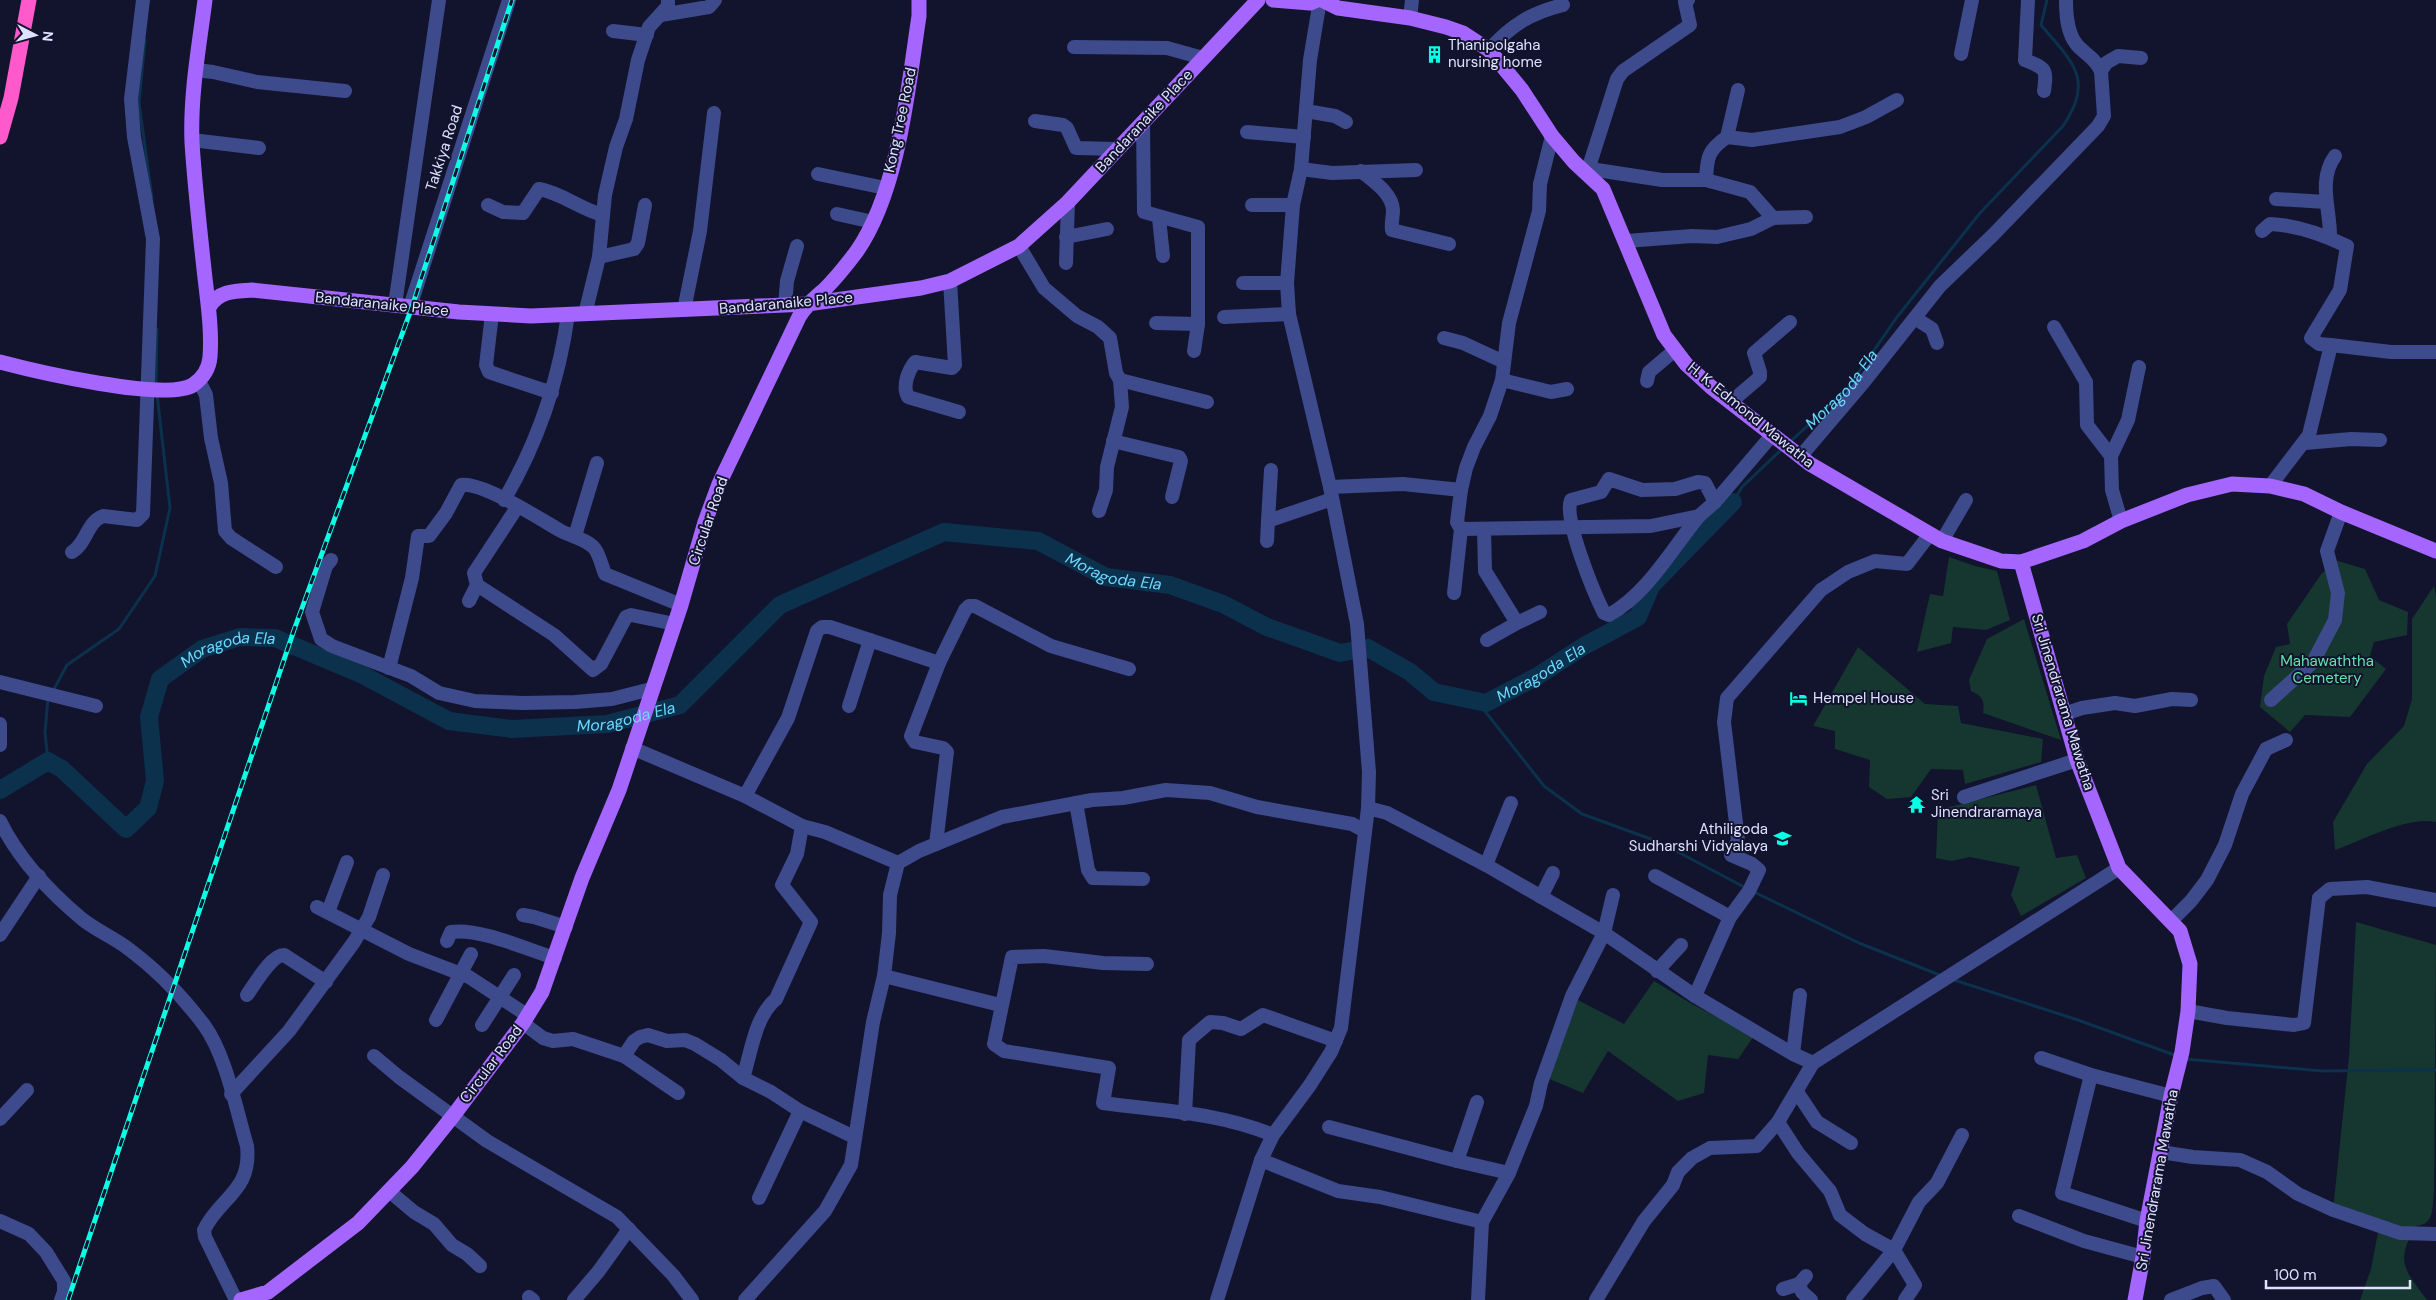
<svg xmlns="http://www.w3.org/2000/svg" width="2436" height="1300" viewBox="0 0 2436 1300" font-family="'DM Sans',sans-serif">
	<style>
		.green { fill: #15372f }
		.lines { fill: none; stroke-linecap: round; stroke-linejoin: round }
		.stream { stroke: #0b314d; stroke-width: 3 }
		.river { stroke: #0b314d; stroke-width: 18 }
		.minor { stroke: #3d4a8c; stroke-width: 14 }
		.major { stroke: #a565ff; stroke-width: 15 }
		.highway { stroke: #ff59cb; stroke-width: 15 }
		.rail-casing { stroke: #0affe4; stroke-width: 5 }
		.rail { stroke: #12132d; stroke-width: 3; stroke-dasharray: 9; stroke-linecap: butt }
		.labels { text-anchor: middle; stroke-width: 4; stroke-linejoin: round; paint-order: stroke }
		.poi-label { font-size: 15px; fill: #dee1ff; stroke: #12132d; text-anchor: start }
		.street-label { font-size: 15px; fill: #dee1ff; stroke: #12132d }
		.park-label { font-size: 15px; fill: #67e2aa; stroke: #12132d }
		.water-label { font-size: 16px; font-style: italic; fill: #6cd9ff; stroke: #12132d }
	</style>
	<rect width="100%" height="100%" fill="#12132d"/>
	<g class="green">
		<polygon points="1949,557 1975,566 1997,571 2010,620 1986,630 1953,627 1951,643 1917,652 1930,594 1943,596"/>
		<polygon points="2338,561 2365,569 2379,600 2408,612 2407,635 2374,642 2370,656 2386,669 2350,717 2305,715 2290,732 2260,707 2264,676 2276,647 2290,644 2287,624 2322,573"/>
		<path d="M2434 586 2436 596V822C2406 816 2364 840 2335 850L2333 822 2367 764 2404 726 2412 699V619Z"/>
		<path d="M2024 619 2061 740 1983 713C1985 700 1982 696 1971 691L1969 680 1987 639Z"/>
		<polygon points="1858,647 1925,704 1958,706 1961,723 2043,739 2041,762 1965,784 1963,770 1931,769 1911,797 1887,799 1869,787 1870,760 1835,749 1835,731 1813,726"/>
		<polygon points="2036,785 2056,858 2077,855 2086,878 2021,916 2011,895 2020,867 1970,857 1951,861 1936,858 1938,810"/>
		<path d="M2356 922 2436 945 2434 1191C2432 1207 2435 1225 2416 1226 2395 1262 2404 1269 2427 1300H2360L2371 1269 2379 1227 2333 1210 2349 1057Z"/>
		<polygon points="1654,981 1692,1004 1754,1036 1738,1059 1708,1055 1704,1093 1678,1101 1608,1051 1583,1093 1547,1078 1578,1000 1624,1024"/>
	</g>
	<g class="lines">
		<g class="stream">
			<polyline points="145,40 139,103 152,198"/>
			<polyline points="156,385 157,329"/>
			<path id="s1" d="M1790 442 1848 388 1897 317 1980 213 2063 126C2095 79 2072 62 2041 25L2047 0"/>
			<polyline points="1733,502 1742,487 1782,449"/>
			<polyline points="53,691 67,665 119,629 155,576 170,508 157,394"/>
			<polyline points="48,698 45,733 48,761"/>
			<polyline points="1477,701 1544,786 1582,814 1659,842 1746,888"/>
			<polyline points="1752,891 1859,943 1942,976"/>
			<polyline points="1951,979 2078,1020 2177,1056"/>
			<polyline points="2185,1059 2322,1071 2436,1070"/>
		</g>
		<path class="river" id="s2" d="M0 790 48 761 62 769 126 829 148 808 155 781 149 717 160 679 202 649 240 637 275 638 363 675 449 721 512 729 607 724 680 705 780 605 944 532 1038 541 1106 577 1170 585 1223 604 1267 627 1340 653 1368 648 1410 672 1434 692 1486 703 1536 677 1584 646 1638 617 1651 586 1733 502"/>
		<g class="minor">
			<path d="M2028 0 2025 60C2046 69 2047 68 2044 91"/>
			<path d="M2066 0C2066 15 2067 33 2077 45 2087 56 2094 57 2101 71"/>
			<polyline points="661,15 709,7 715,0"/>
			<polyline points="1410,18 1412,0"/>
			<polyline points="613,31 647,35"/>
			<polyline points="1074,47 1167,48 1203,58"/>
			<path d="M1489 50C1511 25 1531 13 1563 5"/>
			<polyline points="1961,54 1972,0"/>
			<polyline points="196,70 213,72 257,82 345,91"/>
			<polyline points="1306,111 1335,116 1346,122"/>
			<polyline points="1035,121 1063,125 1067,128 1076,148 1117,149"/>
			<polyline points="1143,122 1144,212 1198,227 1198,324 1194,351"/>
			<polyline points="1247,132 1304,137"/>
			<polyline points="1727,137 1738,90"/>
			<polyline points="192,140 259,148"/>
			<polyline points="1301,169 1332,173 1416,170"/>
			<path d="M1361 171C1373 181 1392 193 1393 210 1393 217 1391 223 1392 230L1449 244"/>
			<polyline points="1587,173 1597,170 1662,180 1706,180 1750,192 1773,218 1806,217"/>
			<polyline points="1587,173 1617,79 1623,71 1690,25 1685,2 1688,0"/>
			<polyline points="818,174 885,188"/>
			<path d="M1706 180C1707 157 1708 150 1727 137L1752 140 1840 127 1866 117 1897 100"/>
			<polyline points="2276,199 2326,202"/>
			<path d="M488 205 503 212 523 213 539 189C562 193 580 209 603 215"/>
			<polyline points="1252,205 1293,205"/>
			<polyline points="837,214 873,222"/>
			<polyline points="1159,218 1163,256"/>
			<path d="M2262 231 2270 224C2296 225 2324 235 2347 246L2340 290 2311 338 2319 344 2331 345"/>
			<polyline points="1066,237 1107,229"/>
			<path d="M2330 238C2331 211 2317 181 2335 156"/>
			<polyline points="1626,241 1692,236 1717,237 1751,229 1773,218"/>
			<polyline points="1019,246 1044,288 1077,316 1098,327 1110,338 1116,373 1120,380 1122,407 1107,467 1106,490 1099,511"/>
			<polyline points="599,257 634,249 638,243 645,205"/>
			<polyline points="1066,263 1068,202"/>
			<path d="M950 281 955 365 952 368 915 362C908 371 902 386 908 397L959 412"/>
			<polyline points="1243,283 1287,283"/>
			<polyline points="395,305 439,0"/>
			<polyline points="785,305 787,281 797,246"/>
			<polyline points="410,307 509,0"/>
			<polyline points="684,310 700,231 714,113"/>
			<polyline points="492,314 486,365 489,372 552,393"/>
			<polyline points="585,314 599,257 605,195 616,147 626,119 638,60 649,27 668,6 668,0"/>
			<polyline points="1224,317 1289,314"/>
			<polyline points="1915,318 1932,329 1937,343"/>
			<polyline points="1156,323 1198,324"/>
			<polyline points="2054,327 2086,382 2087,425 2111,456"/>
			<polyline points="1444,338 1463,343 1504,362"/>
			<polyline points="1120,380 1207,402"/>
			<polyline points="1502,380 1551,392 1567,389"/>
			<polyline points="199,381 206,395 211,438 221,483 225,531 231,538 276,567"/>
			<polyline points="1647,381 1649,372 1675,350"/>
			<polyline points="1732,401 1760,377 1760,372 1754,353 1790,322"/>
			<polyline points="1113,441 1179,457 1181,461 1172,497"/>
			<polyline points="2305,443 2351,439 2380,440"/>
			<polyline points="1800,457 1863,383 1940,286 1993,235 2098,126 2104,116 2101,71 2106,63 2118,56 2141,58"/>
			<polyline points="1271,470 1268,521 1332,499"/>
			<polyline points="2270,486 2309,435 2331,345 2391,352 2436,352"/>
			<polyline points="1330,487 1403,484 1461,490 1457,522 1461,529 1651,526 1699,516 1715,502 1773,434"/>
			<polyline points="1461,490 1466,468 1474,447 1490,416 1502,380 1509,323 1539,211 1540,184 1552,136"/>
			<path d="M504 500C538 442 559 381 568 314"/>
			<path d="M1699 516C1671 550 1648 593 1609 615L1604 613C1594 593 1563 518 1571 500L1601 492 1609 479 1642 490 1675 489 1698 482 1705 483 1715 502"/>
			<polyline points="2121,521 2112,490 2111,456 2128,420 2139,367"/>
			<polyline points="1484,529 1485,571 1514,618 1517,623 1540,612"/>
			<polyline points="575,536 597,463"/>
			<polyline points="1267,541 1268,521"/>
			<polyline points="1942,541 1966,500"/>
			<path d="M72 552C86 544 87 522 103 516L137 520 143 514 153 239 134 137 131 99 143 0"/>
			<polyline points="331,560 326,566 312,612 321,639 332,646 411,676 439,693 475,701 523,703 575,702 612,699 651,689"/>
			<polyline points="477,585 554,635 593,670 601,664 626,617 631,615 675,624"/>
			<polyline points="1454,593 1461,529"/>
			<polyline points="469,601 477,585 474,573 518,506"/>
			<polyline points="1487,640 1517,623"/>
			<path d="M389 668 412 578 418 536H429L446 513 461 485C483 482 540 519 561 531 572 537 587 539 595 549 600 556 602 567 605 574L681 605"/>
			<polyline points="0,682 96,706"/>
			<polyline points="2271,700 2313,662 2335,620 2338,593 2327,551 2341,512"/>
			<polyline points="849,706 870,640"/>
			<polyline points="2064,714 2082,708 2115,703 2135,706 2172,699 2191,700"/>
			<polyline points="0,724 0,745"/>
			<polyline points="632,748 745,796 802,826 825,832 898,863"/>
			<polyline points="745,796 788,718 817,631 822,627 830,627 939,663"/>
			<polyline points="1964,797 2077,760"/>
			<polyline points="1076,803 1088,870 1093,878 1143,879"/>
			<polyline points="1368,808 1387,813 1486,865 1604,933 1695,996 1793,1054 1813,1063 2119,868"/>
			<path d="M0 821C18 858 51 893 82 919 97 931 115 938 130 950 158 971 183 997 204 1025 226 1055 236 1109 247 1146 252 1191 220 1197 204 1230L205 1237 236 1300"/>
			<polyline points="936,844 947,752 943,748 915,742 911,736 939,663 965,610 969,606 975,606 1051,646 1129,669"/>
			<polyline points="1486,865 1511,803"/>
			<polyline points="1655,876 1730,917"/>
			<polyline points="1541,897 1553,873"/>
			<polyline points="317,907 409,954 469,977 527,1015"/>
			<polyline points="329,908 328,912 347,862"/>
			<polyline points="523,915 534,917 566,927"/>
			<polyline points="2172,920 2191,901 2207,880 2225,845 2242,794 2266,749 2286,740"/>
			<polyline points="0,935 39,876"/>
			<path d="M447 941 451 932C481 928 525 949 555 958"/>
			<path d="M1147 964 1103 963 1044 956 1012 957 994 1044 1004 1051 1109 1068 1103 1103C1160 1111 1219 1112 1273 1135"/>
			<polyline points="1657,971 1681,945"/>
			<polyline points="884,976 1000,1005"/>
			<path d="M247 995C255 984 271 955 284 955L326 982"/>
			<polyline points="1695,996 1730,917 1749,891 1759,870 1752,864 1731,855 1738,840 1724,722 1727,698 1821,590 1848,572 1875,561 1907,564 1930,534"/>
			<polyline points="2188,1011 2227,1018 2294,1025 2304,1023 2319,898 2330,889 2367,887 2436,900"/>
			<polyline points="436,1020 471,954"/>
			<polyline points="523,1023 543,1038 553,1041 573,1039 624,1056 678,1093"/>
			<polyline points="482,1025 514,975"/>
			<polyline points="1793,1054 1800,995"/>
			<polyline points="374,1056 399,1077 487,1141 617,1217 673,1275 692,1300"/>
			<polyline points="624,1056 634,1041 640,1037 648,1035 667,1041 685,1040 695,1044 721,1060 743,1078 771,1092 800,1111 854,1137"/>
			<polyline points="2041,1058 2091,1075 2171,1096"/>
			<polyline points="2091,1075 2062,1193 2147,1221"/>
			<path d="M743 1078C751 1053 755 1016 776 999L811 922 782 885 797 854 802 826"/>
			<polyline points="1797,1092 1817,1122 1851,1143"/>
			<polyline points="231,1094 289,1031 354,942 369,917 383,875"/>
			<polyline points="1185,1114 1189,1040 1210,1022 1223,1023 1241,1029 1263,1015 1336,1041"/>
			<polyline points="0,1119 27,1090"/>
			<polyline points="1778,1122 1798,1153 1830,1191 1840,1215 1865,1234 1894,1250 1915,1285 1905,1300"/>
			<polyline points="1329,1127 1457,1161 1509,1173"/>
			<polyline points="2161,1152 2193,1157 2240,1160 2267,1172 2298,1194 2333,1210 2400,1233 2436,1234"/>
			<polyline points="1261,1160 1338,1191 1380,1197 1482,1222"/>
			<polyline points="1457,1161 1477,1102"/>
			<polyline points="389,1191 414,1212 434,1224 452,1245 467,1254 480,1266"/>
			<polyline points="759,1198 800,1111"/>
			<polyline points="2019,1216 2084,1241 2143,1257"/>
			<polyline points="0,1221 29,1234 46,1252 64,1281 64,1292 61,1300"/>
			<polyline points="1806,1276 1799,1284 1802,1292 1811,1300"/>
			<polyline points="1783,1289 1799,1284"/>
			<polyline points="529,1297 533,1300"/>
			<polyline points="574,1300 598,1272 629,1229"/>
			<polyline points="745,1300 825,1211 851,1165 873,1022 884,976 889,933 890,895 898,863 919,851 1002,817 1092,800 1123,798 1166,790 1210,793 1257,807 1352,824 1365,831"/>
			<polyline points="1217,1300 1261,1160 1273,1135 1310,1085 1331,1052 1341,1028 1368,808 1369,772 1357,624 1330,487 1289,314 1287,283 1293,205 1301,169 1310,60 1320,0"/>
			<polyline points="1478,1300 1482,1222 1509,1173 1536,1106 1541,1083 1572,996 1604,933 1613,895"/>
			<polyline points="1596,1300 1644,1221 1673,1185 1678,1172 1692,1158 1710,1148 1757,1146 1778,1122 1813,1063"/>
			<polyline points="1853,1300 1894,1250 1919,1202 1937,1183 1962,1135"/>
			<polyline points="2171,1300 2202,1288 2214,1286 2224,1300"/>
		</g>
		<g class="major">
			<polyline points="1273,0 1310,3 1317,0"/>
			<polyline points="1322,0 1338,8 1410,18 1446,27 1463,33 1489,50 1522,90 1552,136 1574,162 1603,189 1664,335 1686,364 1711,387 1810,464 1942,541 2001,561 2021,562 2083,541 2121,521 2187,495 2232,484 2270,486 2304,494 2341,512 2436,551"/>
			<path d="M209 307C219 291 234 291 252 290L459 312 531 316 807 304 921 288 950 281 1019 246 1068 202 1258 0"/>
			<path d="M0 362C34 371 165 402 193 385 203 378 209 369 210 357 212 331 208 304 205 278 200 233 195 188 192 143 190 95 199 47 205 0"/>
			<polyline points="2021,562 2077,760 2119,868 2180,931 2190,964 2188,1011 2182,1052 2171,1096 2147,1221 2143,1257 2135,1300"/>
			<path d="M241 1300 268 1292 358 1223 412 1167 453 1116 523 1023 542 992 582 878 619 790 681 605 705 522 719 484 799 317C806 305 815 298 825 289 836 278 848 263 857 251 899 190 908 88 919 16V0"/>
		</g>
		<polyline class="highway" points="0,137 11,98 29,0"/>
		<defs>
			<polyline id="rail" points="68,1300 294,630 412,307 512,0"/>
		</defs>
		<use href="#rail" class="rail-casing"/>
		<use href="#rail" class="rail"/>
	</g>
	<defs>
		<symbol id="building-bare" viewBox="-9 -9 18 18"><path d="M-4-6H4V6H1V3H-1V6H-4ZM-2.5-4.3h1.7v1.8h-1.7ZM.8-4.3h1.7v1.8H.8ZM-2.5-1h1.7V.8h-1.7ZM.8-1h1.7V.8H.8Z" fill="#0affe4" stroke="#12132d" stroke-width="2.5" paint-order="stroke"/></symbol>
		<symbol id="hotel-bare" viewBox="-9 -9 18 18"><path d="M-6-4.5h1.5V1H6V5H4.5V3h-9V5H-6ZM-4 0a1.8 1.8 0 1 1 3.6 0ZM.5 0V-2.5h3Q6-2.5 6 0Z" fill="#0affe4" stroke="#12132d" stroke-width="2.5" paint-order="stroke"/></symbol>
		<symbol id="temple-bare" viewBox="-9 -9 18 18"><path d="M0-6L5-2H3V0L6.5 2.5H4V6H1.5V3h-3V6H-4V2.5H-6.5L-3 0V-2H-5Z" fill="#0affe4" stroke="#12132d" stroke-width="2.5" paint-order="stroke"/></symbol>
		<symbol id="school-bare" viewBox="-9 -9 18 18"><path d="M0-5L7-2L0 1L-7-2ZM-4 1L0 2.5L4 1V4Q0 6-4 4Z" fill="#0affe4" stroke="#12132d" stroke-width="2.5" paint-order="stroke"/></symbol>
	</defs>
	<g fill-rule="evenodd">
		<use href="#building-bare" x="1422" y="42" width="25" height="25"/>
		<use href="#hotel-bare" x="1786" y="686" width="25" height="25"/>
		<use href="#temple-bare" x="1904" y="792" width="25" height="25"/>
		<use href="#school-bare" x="1770" y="826" width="25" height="25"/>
	</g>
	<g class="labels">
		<g class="poi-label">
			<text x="1448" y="50">Thanipolgaha<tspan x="1448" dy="17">nursing home</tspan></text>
			<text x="1813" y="703">Hempel House</text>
			<text x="1931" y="800">Sri<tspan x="1931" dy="17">Jinendraramaya</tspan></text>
			<text x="1768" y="834" text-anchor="end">Athiligoda<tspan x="1768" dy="17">Sudharshi Vidyalaya</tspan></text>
		</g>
		<g class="street-label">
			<text transform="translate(900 120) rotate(-78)" y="5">Kong Tree Road</text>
			<text transform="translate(1144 121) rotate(-47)" y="5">Bandaranaike Place</text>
			<text transform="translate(444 148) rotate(-72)" y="5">Takkiya Road</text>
			<text transform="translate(786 303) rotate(-5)" y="5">Bandaranaike Place</text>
			<text transform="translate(382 304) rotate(6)" y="5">Bandaranaike Place</text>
			<text transform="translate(1751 415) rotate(39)" y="5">H. K. Edmond Mawatha</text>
			<text transform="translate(708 521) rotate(-71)" y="5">Circular Road</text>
			<text transform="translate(2063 702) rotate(73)" y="5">Sri Jinendrarama Mawatha</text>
			<text transform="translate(491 1064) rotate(-53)" y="5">Circular Road</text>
			<text transform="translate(2157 1180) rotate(-80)" y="5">Sri Jinendrarama Mawatha</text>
		</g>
		<g class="park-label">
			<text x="2327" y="666">Mahawaththa<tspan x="2327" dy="17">Cemetery</tspan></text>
		</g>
		<g class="water-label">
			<text dy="6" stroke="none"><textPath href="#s1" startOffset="74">Moragoda Ela</textPath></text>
			<text dy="6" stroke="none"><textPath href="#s2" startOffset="1374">Moragoda Ela</textPath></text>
			<text dy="6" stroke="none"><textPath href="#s2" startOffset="399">Moragoda Ela</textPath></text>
			<text dy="6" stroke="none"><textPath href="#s2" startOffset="1840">Moragoda Ela</textPath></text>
			<text dy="6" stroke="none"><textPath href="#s2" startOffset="820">Moragoda Ela</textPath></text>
		</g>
	</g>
	<g transform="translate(35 35) rotate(96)" stroke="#12132d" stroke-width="4" paint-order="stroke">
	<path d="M0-4L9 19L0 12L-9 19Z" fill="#dee1ff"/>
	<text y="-8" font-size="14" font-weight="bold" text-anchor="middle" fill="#dee1ff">N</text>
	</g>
	<path d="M2266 1280v8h144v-8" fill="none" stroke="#dee1ff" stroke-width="2.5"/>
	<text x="2274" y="1280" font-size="15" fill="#dee1ff" stroke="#12132d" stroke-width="4" paint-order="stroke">100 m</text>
</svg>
